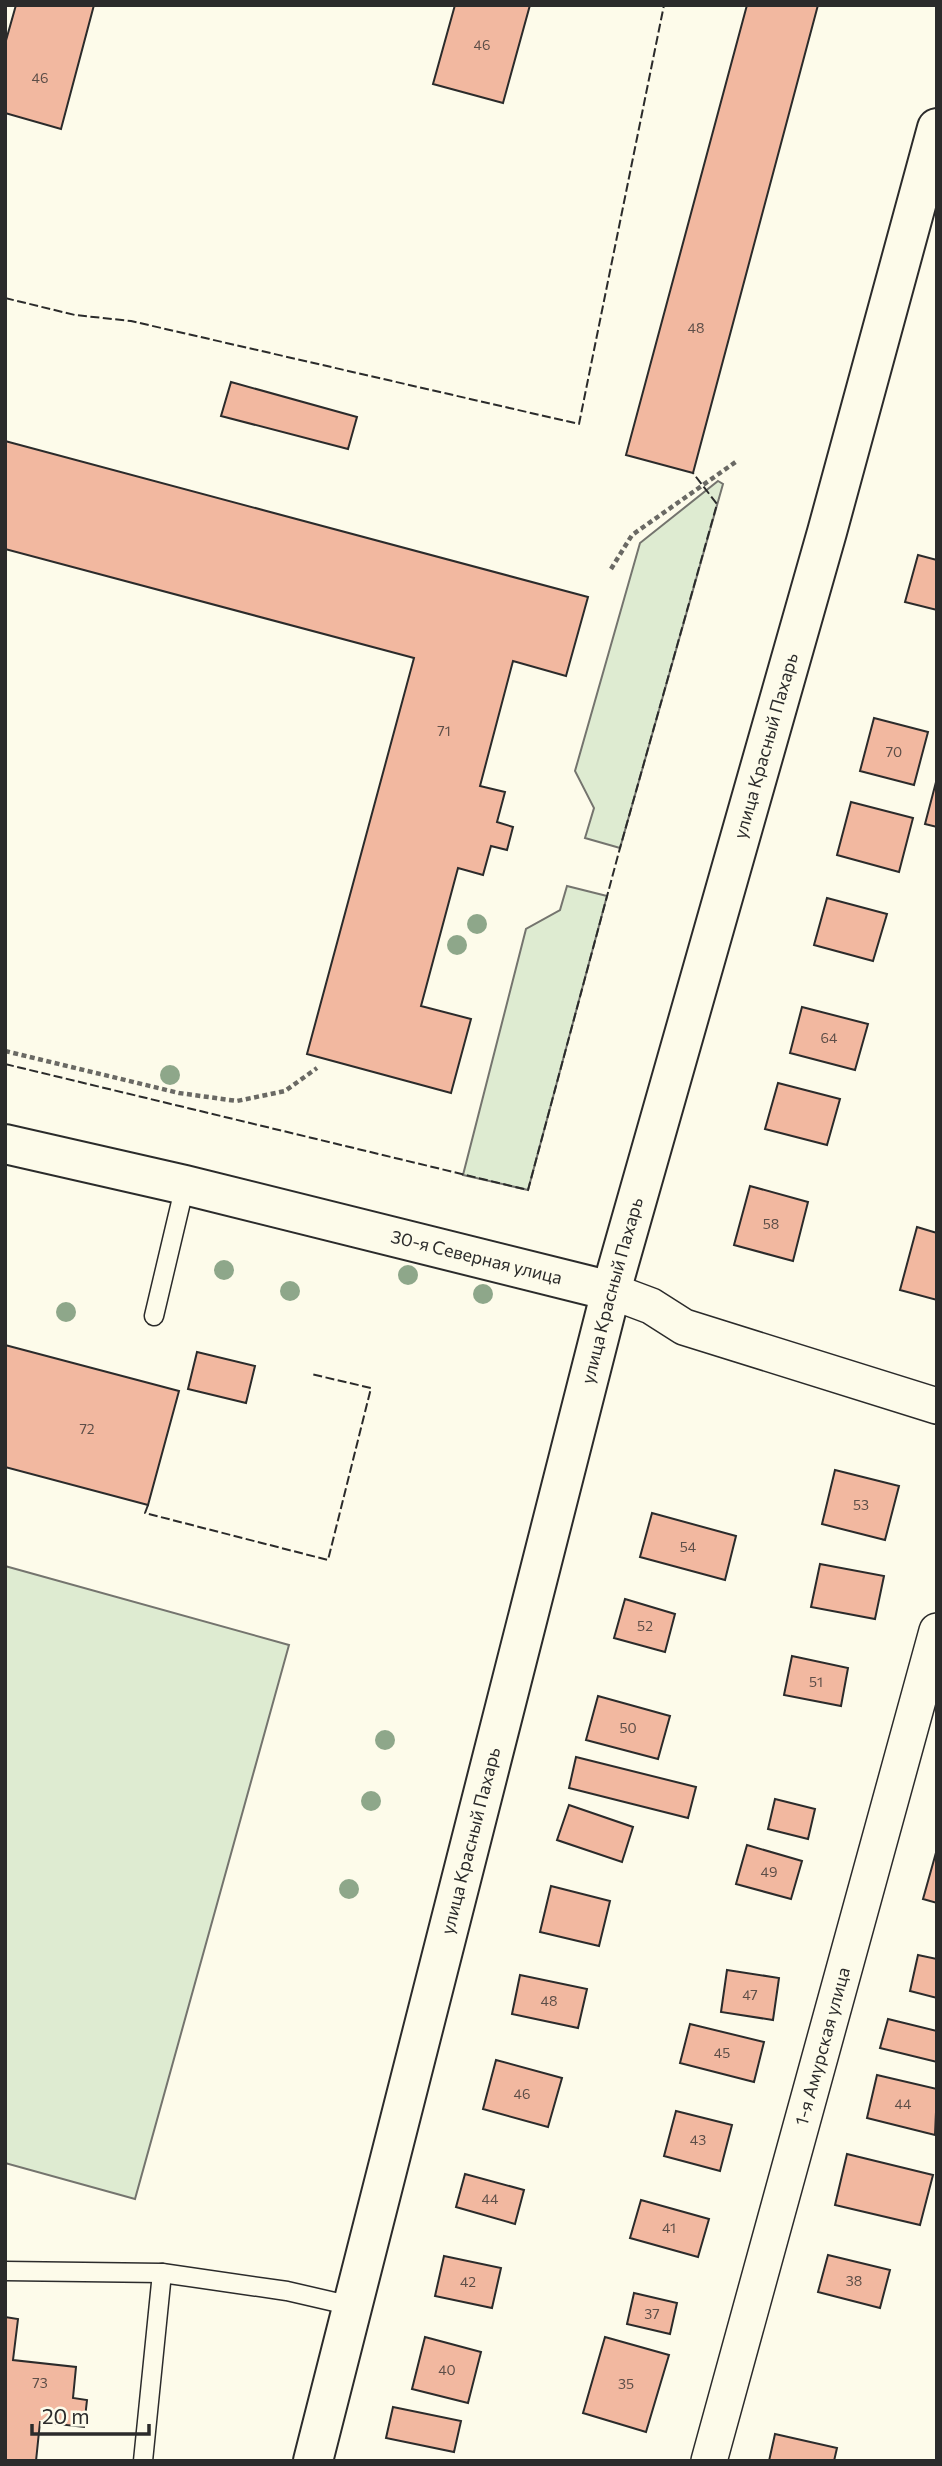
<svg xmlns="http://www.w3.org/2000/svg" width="942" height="2466" viewBox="0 0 942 2466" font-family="Commissioner,sans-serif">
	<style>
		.green { fill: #deebd1; stroke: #74746e; stroke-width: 2 }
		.building { fill: #f2b8a0; stroke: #2b2b2b; stroke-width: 2 }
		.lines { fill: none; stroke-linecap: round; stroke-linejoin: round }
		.lane-casing { stroke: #2b2b2b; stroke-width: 21 }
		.street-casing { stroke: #2b2b2b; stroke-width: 38 }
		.secondary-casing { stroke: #2b2b2b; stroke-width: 42 }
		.path { stroke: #6a6964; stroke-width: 4.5; stroke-dasharray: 5 3.5; stroke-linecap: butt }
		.lane { stroke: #fdfbea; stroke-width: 18 }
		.street { stroke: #fdfbea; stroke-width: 35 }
		.secondary { stroke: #fdfbea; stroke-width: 38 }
		.fence { stroke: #2b2b2b; stroke-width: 2; stroke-dasharray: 9 3.5; stroke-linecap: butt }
		.tree { fill: #8ea78a }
		.labels { text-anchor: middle; stroke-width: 5; stroke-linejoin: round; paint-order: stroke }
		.number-label { font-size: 14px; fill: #5d4e48 }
		.street-label { font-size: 18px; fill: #2b2b2b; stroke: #fdfbea }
	</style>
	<rect width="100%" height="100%" fill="#fdfbea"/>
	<g class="green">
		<polygon points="718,481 723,484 620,848 585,838 594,808 575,771 640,543"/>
		<polygon points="567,886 607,896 528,1190 463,1175 526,929 560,910"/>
		<polygon points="5,1566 289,1645 135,2199 5,2163"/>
	</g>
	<g class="building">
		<polygon points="16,5 94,5 61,129 5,113 5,44"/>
		<polygon points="455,5 530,5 503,103 433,84"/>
		<polygon points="747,5 818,5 693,473 626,455"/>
		<polygon points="231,382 357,417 348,449 221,416"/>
		<polygon points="5,441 588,597 566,676 513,661 480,786 505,792 497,822 513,827 507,850 491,846 483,875 458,868 421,1006 471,1019 451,1093 307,1054 414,658 5,549"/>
		<polygon points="918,555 937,560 937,610 905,602"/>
		<polygon points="874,718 928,732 914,785 860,771"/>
		<polygon points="936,782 937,782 937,827 925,824"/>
		<polygon points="851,802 913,818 899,872 837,855"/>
		<polygon points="827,898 887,914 873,961 814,945"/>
		<polygon points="802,1007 868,1024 855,1070 790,1053"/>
		<polygon points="778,1083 840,1099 827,1145 765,1129"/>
		<polygon points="750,1186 808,1202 793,1261 734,1245"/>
		<polygon points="917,1227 937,1233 937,1300 900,1290"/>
		<polygon points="5,1345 179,1391 148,1505 5,1467"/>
		<polygon points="197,1352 255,1366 246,1403 188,1389"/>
		<polygon points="835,1470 899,1486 885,1540 822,1524"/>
		<polygon points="652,1513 736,1536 725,1580 640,1557"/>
		<polygon points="820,1564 884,1576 875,1619 811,1607"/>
		<polygon points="625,1599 675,1614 665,1652 614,1638"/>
		<polygon points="792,1656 848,1668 841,1706 784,1695"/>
		<polygon points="598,1696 670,1716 658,1759 586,1740"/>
		<polygon points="576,1757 696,1787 688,1818 569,1788"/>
		<polygon points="775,1799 815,1809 808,1839 768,1829"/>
		<polygon points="569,1805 633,1827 622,1862 557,1840"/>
		<polygon points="747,1845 802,1861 791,1899 736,1884"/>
		<polygon points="937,1849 937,1903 923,1899"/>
		<polygon points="551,1886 610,1901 599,1946 540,1932"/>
		<polygon points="918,1955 937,1959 937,1998 910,1991"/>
		<polygon points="727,1970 779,1978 773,2020 721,2012"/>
		<polygon points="520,1975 587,1989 578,2028 512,2014"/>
		<polygon points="888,2019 937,2031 937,2062 880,2048"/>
		<polygon points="690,2024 764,2042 754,2082 680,2063"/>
		<polygon points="496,2060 562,2078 548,2127 483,2109"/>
		<polygon points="877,2075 937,2089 935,2135 867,2118"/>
		<polygon points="676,2111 732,2125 720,2171 664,2156"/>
		<polygon points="847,2154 933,2175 920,2225 835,2205"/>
		<polygon points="465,2174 524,2190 515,2224 456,2207"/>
		<polygon points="641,2200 709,2219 698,2257 630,2238"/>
		<polygon points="828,2255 890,2270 880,2308 818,2292"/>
		<polygon points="444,2256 501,2268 492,2308 435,2296"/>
		<polygon points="634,2293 677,2303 670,2334 627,2324"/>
		<polygon points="5,2317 18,2319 13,2360 76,2367 73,2398 87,2400 84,2427 40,2422 36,2461 5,2461"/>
		<polygon points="425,2337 481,2352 468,2403 412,2389"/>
		<polygon points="605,2337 669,2355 646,2432 583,2413"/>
		<polygon points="393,2407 461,2421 454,2452 386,2438"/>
		<polygon points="775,2434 837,2448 834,2461 769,2461"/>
	</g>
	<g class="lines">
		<defs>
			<g id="lane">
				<polyline points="154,1316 185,1185"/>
				<polyline points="5,2271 162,2273 287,2291 352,2306"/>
				<polyline points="143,2461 162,2273"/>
			</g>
			<g id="street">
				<polyline points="611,1291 651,1306 684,1327 937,1406"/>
				<path id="s1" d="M709 2461 937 1631"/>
			</g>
			<g id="secondary">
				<path id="s2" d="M5 1144 185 1185 611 1291"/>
				<path id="s3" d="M313 2461 611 1291 827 532 937 128"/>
			</g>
		</defs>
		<use href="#lane" class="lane-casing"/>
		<use href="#street" class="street-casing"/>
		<use href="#secondary" class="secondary-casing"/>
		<g class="path">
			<polyline points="611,569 632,535 737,461"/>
			<polyline points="5,1051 179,1093 237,1101 285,1091 317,1068"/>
		</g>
		<use href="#lane" class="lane"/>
		<use href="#street" class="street"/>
		<use href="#secondary" class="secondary"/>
		<g class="fence">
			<polyline points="5,298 75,315 131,321 579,424 664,5"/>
			<polyline points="5,1064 528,1190 620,848 717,504 693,473"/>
			<polyline points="148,1505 145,1513 328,1560 371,1388 311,1374"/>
		</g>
	</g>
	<g class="tree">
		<circle cx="477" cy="924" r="10"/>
		<circle cx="457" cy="945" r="10"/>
		<circle cx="170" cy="1075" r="10"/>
		<circle cx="224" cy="1270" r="10"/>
		<circle cx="408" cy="1275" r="10"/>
		<circle cx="290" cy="1291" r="10"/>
		<circle cx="483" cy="1294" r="10"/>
		<circle cx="66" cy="1312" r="10"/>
		<circle cx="385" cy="1740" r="10"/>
		<circle cx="371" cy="1801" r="10"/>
		<circle cx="349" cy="1889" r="10"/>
	</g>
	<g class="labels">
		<g class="number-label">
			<text x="482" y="50">46</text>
			<text x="40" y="83">46</text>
			<text x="696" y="333">48</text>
			<text x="444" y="736">71</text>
			<text x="894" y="757">70</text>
			<text x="829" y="1043">64</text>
			<text x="771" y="1229">58</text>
			<text x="87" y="1434">72</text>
			<text x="861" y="1510">53</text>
			<text x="688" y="1552">54</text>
			<text x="645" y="1631">52</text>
			<text x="816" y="1687">51</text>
			<text x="628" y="1733">50</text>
			<text x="769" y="1877">49</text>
			<text x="750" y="2000">47</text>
			<text x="549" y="2006">48</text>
			<text x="722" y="2058">45</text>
			<text x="522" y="2099">46</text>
			<text x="903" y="2109">44</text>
			<text x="698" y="2145">43</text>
			<text x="490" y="2204">44</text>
			<text x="669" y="2233">41</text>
			<text x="854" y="2286">38</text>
			<text x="468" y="2287">42</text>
			<text x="652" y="2319">37</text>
			<text x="447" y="2375">40</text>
			<text x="40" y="2388">73</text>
			<text x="626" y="2389">35</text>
		</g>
		<g class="street-label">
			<text dy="6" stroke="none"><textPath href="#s3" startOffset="1774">улица Красный Пахарь</textPath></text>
			<text dy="6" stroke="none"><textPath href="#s2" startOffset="485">30-я Северная улица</textPath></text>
			<text dy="6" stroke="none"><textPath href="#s3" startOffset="1208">улица Красный Пахарь</textPath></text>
			<text dy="6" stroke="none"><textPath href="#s3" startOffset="640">улица Красный Пахарь</textPath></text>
			<text dy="6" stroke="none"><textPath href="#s1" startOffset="430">1-я Амурская улица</textPath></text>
		</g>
	</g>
	<rect width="942" height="2466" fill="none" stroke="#2b2b2b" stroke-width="14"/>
	<path d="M32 2424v10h117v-10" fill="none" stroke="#2b2b2b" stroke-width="3.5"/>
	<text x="42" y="2424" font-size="21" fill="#2b2b2b" stroke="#fdfbea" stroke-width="5" paint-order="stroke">20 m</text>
</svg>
